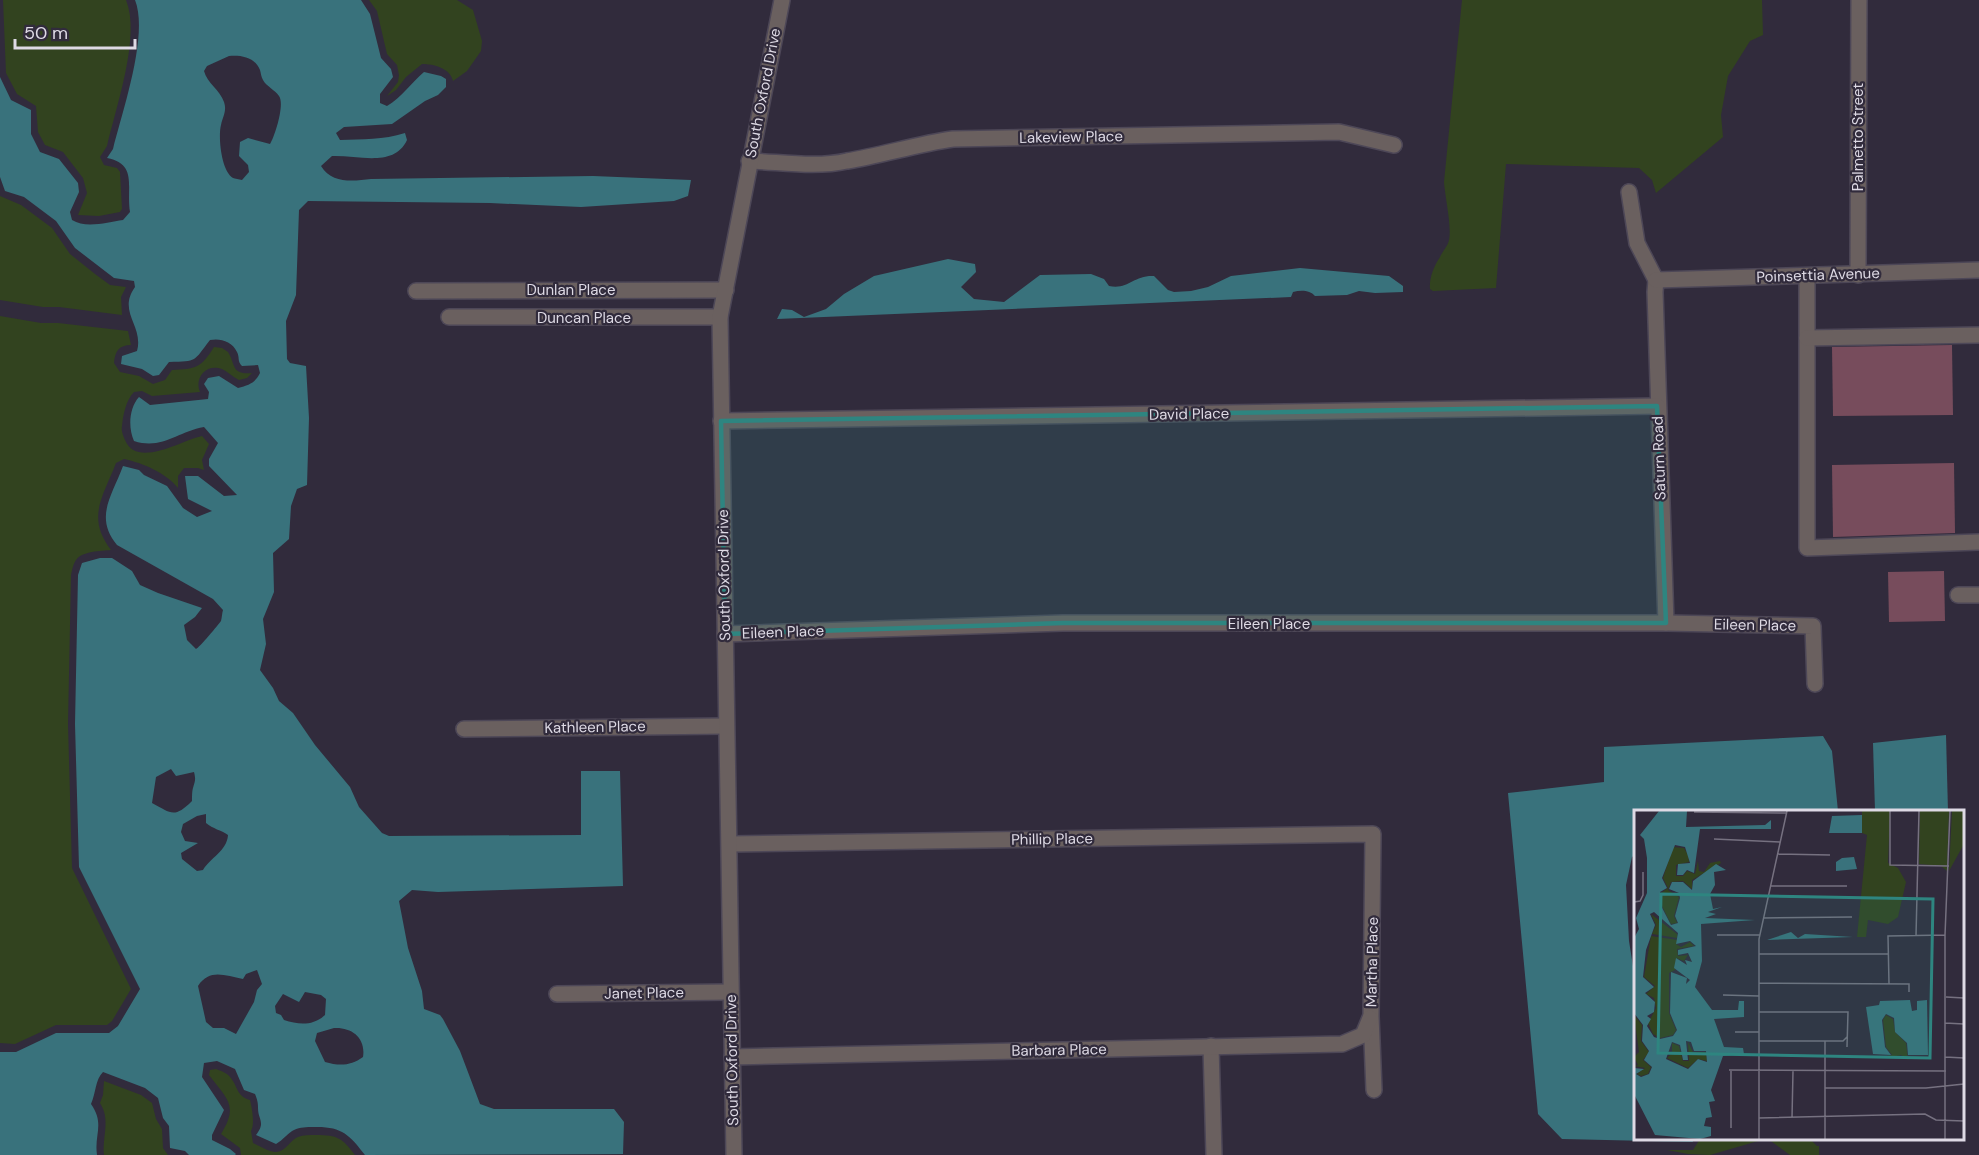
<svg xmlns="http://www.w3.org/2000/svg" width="1979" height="1155" viewBox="0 0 1979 1155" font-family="'DM Sans',sans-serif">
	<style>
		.green { fill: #32431f }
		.water { fill: #39727c; fill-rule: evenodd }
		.building { fill: #774c5c }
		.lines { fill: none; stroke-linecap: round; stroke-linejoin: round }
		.minor-casing { stroke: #4d4757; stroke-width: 18 }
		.minor { stroke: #6a605f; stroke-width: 15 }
		.marked { fill: #2e8580; fill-opacity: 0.2; stroke: #2e8580; stroke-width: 4.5; stroke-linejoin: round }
		.labels { text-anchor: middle; stroke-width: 4.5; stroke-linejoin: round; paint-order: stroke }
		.street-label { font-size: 15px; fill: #dedae5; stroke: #312b3c }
		.inset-road { fill: none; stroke: #767180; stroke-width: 1.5 }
		.view { fill: #2e8580; fill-opacity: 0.15; stroke: #2e8580; stroke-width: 3 }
		.inset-edge { fill: none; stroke: #dedae5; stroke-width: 3 }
	</style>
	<rect width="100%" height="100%" fill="#312b3c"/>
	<g class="green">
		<path d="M3 0H126C141 36 116 107 107 146L100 157 104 165 117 168 120 172 122 209 120 212 99 216 78 215 87 193 83 178 63 152 45 145 38 132 36 106 17 94 6 73Z"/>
		<path d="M369 0H457L473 10 482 41 481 51 467 71 453 81C450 68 434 64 422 64L406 77 396 90 387 96 398 82 399 75 397 65 387 54 377 11Z"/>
		<path d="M1462 0H1762L1763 35 1750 41 1728 76 1721 115 1723 137 1656 193 1652 180 1639 168 1506 164 1496 288 1433 291 1430 289C1429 278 1434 266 1440 257 1442 252 1448 246 1449 240 1452 227 1445 197 1444 182Z"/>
		<polygon points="0,196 21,205 52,228 70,254 95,274 110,285 126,287 121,297 122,315 59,307 43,307 0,300"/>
		<path d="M0 316 41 323H58L128 331 131 345C119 345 115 351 114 363L120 372 139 376 153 384 165 380 172 370C196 369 201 368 214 347L222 348 228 352C236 365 231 375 252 373L247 378 239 380C233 377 228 372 222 369 206 363 194 378 200 392L152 396 142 391 134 392C126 400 123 415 122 426 121 431 123 435 125 440 137 469 182 440 202 436L209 444 202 460 204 470 198 468H184L178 476V488C166 473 143 463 124 459L116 463C103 497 86 517 111 550 101 551 82 551 76 560 73 564 72 571 71 575L68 724 72 868 131 989 112 1021 107 1025H56L15 1044 0 1043Z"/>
		<path d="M216 1069C221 1071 227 1073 230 1077 238 1086 236 1096 250 1100 252 1108 255 1124 251 1131L253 1143C260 1146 267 1151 275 1152 286 1152 289 1141 298 1137 303 1135 310 1135 316 1135 338 1135 342 1138 355 1155H241L240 1148 221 1134C239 1105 227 1099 209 1075L210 1070Z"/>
		<path d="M104 1081 141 1095 152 1103 156 1119 162 1129 163 1148 168 1155H104C102 1137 111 1120 100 1103L103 1095Z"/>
		<polygon points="1700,1139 1765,1139 1710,1155 1688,1154 1667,1150 1693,1150"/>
		<polygon points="1768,1139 1810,1139 1817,1146 1819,1146 1819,1155 1790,1155"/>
	</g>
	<g class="water">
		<path d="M135 0H361L370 14 381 58 391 69 393 77 380 94V103L387 106C402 97 411 83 424 72L441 76 446 79V87L438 95 425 101 392 124 344 127 336 133 340 140C363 139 383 140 405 133L407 140C394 168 358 155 332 156L321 166C332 184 353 181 371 179L593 176 691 180 688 196 674 201 581 207 490 203 308 201 299 210 296 295 286 321 287 359 290 363 306 366 309 418 307 485 297 489 291 506 289 539 273 553 274 592 263 619 266 644 260 670 273 688 279 701 293 713 315 745 350 787 359 807 382 833 389 836 581 835V771H620L623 886 438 892 412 890 399 901 408 948 422 991 424 1009 440 1015 443 1019 460 1051 480 1104 494 1109H614L624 1122 623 1154 365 1155C349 1134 341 1126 313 1127 307 1127 300 1127 294 1130 289 1132 283 1140 276 1144L256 1135C266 1122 258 1120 258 1108 258 1102 257 1099 255 1094L244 1090 235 1069 217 1061 204 1063 202 1077 224 1110 212 1135V1140L230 1149 236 1154 235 1155H189L185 1151 170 1148 169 1126 163 1118 158 1098 145 1088 103 1072C95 1080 96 1093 91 1104 105 1124 94 1134 97 1155H0V1052H16L56 1033H109L118 1026 140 989 79 867 75 724 78 575 82 563 100 558H112L132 571 140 585 158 593 202 608 195 617 184 625 187 640 196 649C199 648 219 624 221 621 222 617 222 613 223 610L213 599 117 545C94 517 112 496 123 466L139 470 144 475 167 486 183 508 197 517 212 511 188 499 185 476H198L224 496 237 495 209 466V459L218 443 204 427C177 432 162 450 134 441 128 428 129 408 139 397L150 405 208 399 209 392 204 384 208 378 219 376 238 388C249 385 255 383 260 373L258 365 242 366C237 361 240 358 237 352 232 341 220 338 210 340 193 362 198 361 169 362L159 375 153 376 142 369 121 364 122 356 137 351C144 326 117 312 135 287L134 281 114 278 75 248 56 221 24 197 5 191 0 177V77L11 100 31 110V134L40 152 59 159 78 183 79 192 70 212 72 220C86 229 108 222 123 220L130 212C126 187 138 164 107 158L113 149C122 112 149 35 135 0ZM229 56C241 55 255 57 260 70 261 73 261 77 263 80 266 86 275 90 279 96 285 104 275 136 270 144L248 138 240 142 239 156 248 165 249 172 242 180C239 179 235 179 233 178 221 171 218 136 221 125 223 116 227 111 224 102 220 90 207 83 204 71L207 66ZM171 769 176 776 194 772C196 780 195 781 193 788 192 791 192 797 192 801 174 819 171 813 152 803L156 777ZM206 814V823C213 829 221 830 228 835 227 851 210 858 203 870L197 871 182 859 181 853 198 843 185 841 181 832 183 824 197 816ZM257 970 262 984 257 990 254 1002 236 1034 224 1028H213L206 1022 198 986C210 968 225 976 243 979L246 974ZM305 992 321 995 326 999 325 1015C313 1026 299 1025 284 1020L281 1015 276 1013 275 1006 283 994 299 1002ZM334 1028C352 1027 366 1038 363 1057 351 1066 339 1066 325 1062L315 1041 317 1033Z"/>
		<path d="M948 259 975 264 976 272 961 287 974 299 1004 302 1040 275 1091 274 1104 279 1109 286C1129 290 1133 275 1154 276L1168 290 1174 292 1191 291 1208 287 1231 276 1300 268 1389 276 1403 286V292L1375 293 1359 291 1347 295 1315 296C1310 290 1301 290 1293 292L1291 297 777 319 782 309 792 310 804 317 826 309 844 294 874 276Z"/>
		<polygon points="1946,735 1948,811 1875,811 1873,743"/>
		<polygon points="1823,736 1832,751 1838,811 1636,812 1635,855 1632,857 1626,885 1629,941 1636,985 1636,1138 1692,1139 1693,1142 1562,1139 1538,1114 1508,793 1604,782 1604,747"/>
	</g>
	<g class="building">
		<polygon points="1952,345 1953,415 1833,416 1832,347"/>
		<polygon points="1954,463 1955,533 1833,537 1832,465"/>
		<polygon points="1944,571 1945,621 1889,622 1888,572"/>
	</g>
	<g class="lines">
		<defs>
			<g id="minor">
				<path d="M749 161C781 162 816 168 847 161 883 155 917 144 953 139L1339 132 1394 145"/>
				<polyline points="1629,192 1637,243 1656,280"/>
				<polyline points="1858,275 1859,0"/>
				<polyline points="1807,276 1807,548 1979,542"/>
				<polyline points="1656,280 1655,292 1666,623"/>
				<polyline points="1656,280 1979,270"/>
				<polyline points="416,291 726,290"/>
				<polyline points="449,317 720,317"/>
				<polyline points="1807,338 1979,335"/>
				<polyline points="721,421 1657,406"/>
				<polyline points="1958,595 1979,595"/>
				<polyline points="725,634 1063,623 1666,623 1813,626 1815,684"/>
				<polyline points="464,729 726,726"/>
				<polyline points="730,844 1373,834 1371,1016 1374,1090"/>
				<polyline points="557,994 730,992"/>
				<polyline points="1211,1046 1214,1155"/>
				<polyline points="732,1057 1342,1044 1363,1035 1370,1018"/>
				<polyline points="734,1155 720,317 782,0"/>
			</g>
		</defs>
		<use href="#minor" class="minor-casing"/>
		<use href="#minor" class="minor"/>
	</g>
	<path class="marked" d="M1657 406 1666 623H1063L725 634 721 421Z"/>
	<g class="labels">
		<g class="street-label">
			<text transform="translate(763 93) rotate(-79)" y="5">South Oxford Drive</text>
			<text transform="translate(1071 137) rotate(-1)" y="5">Lakeview Place</text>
			<text transform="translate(1858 137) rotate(-90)" y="5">Palmetto Street</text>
			<text transform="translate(1818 275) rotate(-2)" y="5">Poinsettia Avenue</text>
			<text x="571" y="295">Dunlan Place</text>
			<text x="584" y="323">Duncan Place</text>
			<text transform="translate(1189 414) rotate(-1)" y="5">David Place</text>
			<text transform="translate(1659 458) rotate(-92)" y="5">Saturn Road</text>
			<text transform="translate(724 575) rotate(-91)" y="5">South Oxford Drive</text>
			<text x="1269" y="629">Eileen Place</text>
			<text transform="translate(1755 625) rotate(1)" y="5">Eileen Place</text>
			<text transform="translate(783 632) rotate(-2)" y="5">Eileen Place</text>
			<text transform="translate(595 727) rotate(-1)" y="5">Kathleen Place</text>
			<text transform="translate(1052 839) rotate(-1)" y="5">Phillip Place</text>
			<text transform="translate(1372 962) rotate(-89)" y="5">Martha Place</text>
			<text transform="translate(644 993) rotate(-1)" y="5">Janet Place</text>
			<text transform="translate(1059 1050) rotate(-1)" y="5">Barbara Place</text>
			<text transform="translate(732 1060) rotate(-91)" y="5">South Oxford Drive</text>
		</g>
	</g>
	<g transform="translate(1634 810)">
		<rect width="330" height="330" fill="#312b3c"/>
		<path d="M228 1H256L254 53 264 58 272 72 264 107 254 114 234 110 232 127H223L233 25 228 23ZM286 1H315L313 61 307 56 285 54ZM318 1H330V34L315 61ZM39 37 50 38 54 45 55 52 42 55V66H49L53 61 61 64 64 51 65 61 70 62 76 53 86 51 87 53 58 70V79L49 71 37 72 34 80 45 87 40 106 43 113 37 114 27 94V83L34 78 29 68ZM17 104 43 124V128L18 124 22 115ZM17 126 44 130 42 134 47 137 56 132 60 136 43 139 44 146 54 145 50 151 42 148 41 160 35 163V203L42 220 39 225 26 228 19 224 14 213 22 198 20 188 12 184 21 176 10 167ZM0 205 8 215 7 231 15 242 9 250 17 257 14 264 7 266 3 264 11 258 0 256 4 255 0 247 5 242ZM252 205 259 209 261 222 272 233 274 250 267 245 259 247 253 246 258 245 252 237 249 210ZM54 232 59 242H72L73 251 64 249 54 258 33 248 38 243V233L45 236 49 251H55Z" fill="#32431f"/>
		<path d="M25 1H53L52 17 131 15 137 10V19H66L60 63 53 60 49 65H43L44 54 56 53 51 37 41 35 28 68 33 78 26 82V94L37 115 44 113 41 106 46 88 45 83 35 79 38 72H49L58 80 59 71 82 54 92 60 80 62 81 75 76 84 79 99 88 97 74 102 82 104 71 108 121 110 67 114 68 151 61 177 78 200H104L105 191H110V207L80 209 90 237 109 238 110 244 89 246 77 280 81 291 75 292 78 307 72 308 70 316 77 317V326L66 329 21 325 0 284V258L10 259 2 264 7 267 15 264 18 257 10 250 15 241 8 231 9 215 0 203V128L5 119 2 108 13 83V48L10 29 6 25ZM20 102 44 123 42 134 56 131 62 136 44 140V145L54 143 58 152 51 150 53 155 42 148 40 158 56 170 52 174 53 168 37 162 36 203 43 220 39 226 26 229 20 227 13 216 17 209 13 206 20 202 21 192 11 183 20 177 9 167 12 140 21 115 16 104ZM52 231 57 232 60 241H72L73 252 64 249 54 259 32 249 38 232 46 235 49 250H54ZM228 5V23H195L198 6ZM220 47 223 59 202 61V52L208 48ZM157 122 164 128 171 124 219 127 133 130ZM276 190 278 201 283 200V191L293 190 294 245H274L273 233 261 222 260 208 252 204 248 210 251 237 257 245 239 244 232 197 245 195 246 191Z" fill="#39727c" fill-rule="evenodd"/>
		<path class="inset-road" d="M256 1V55L315 56M60 2 153 3M80 29 146 32M143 44 196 45M137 76H213M0 92 6 91 9 85V62M129 108 218 107M83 125H126M282 126 285 1M125 144H254M125 173 275 174V182M255 174 254 126 311 125M89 185 125 186M312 187 330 188M125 202H214L213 237M311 213 330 214M101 222H125M125 231H209L213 227M311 247 330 248M95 260 312 261M191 278H292L330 274M125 308 291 304 302 310 330 311M158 308 159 261M97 318V261M125 329V129L153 1M191 329V231M311 329V125L316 1"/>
		<path class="view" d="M27 84 299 89 296 248 24 243Z"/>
		<rect width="330" height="330" class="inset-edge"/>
	</g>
	<path d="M15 39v9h120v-9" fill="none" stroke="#dedae5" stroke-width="3"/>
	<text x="24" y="39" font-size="18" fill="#dedae5" stroke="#312b3c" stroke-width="4.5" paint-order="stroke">50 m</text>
</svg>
